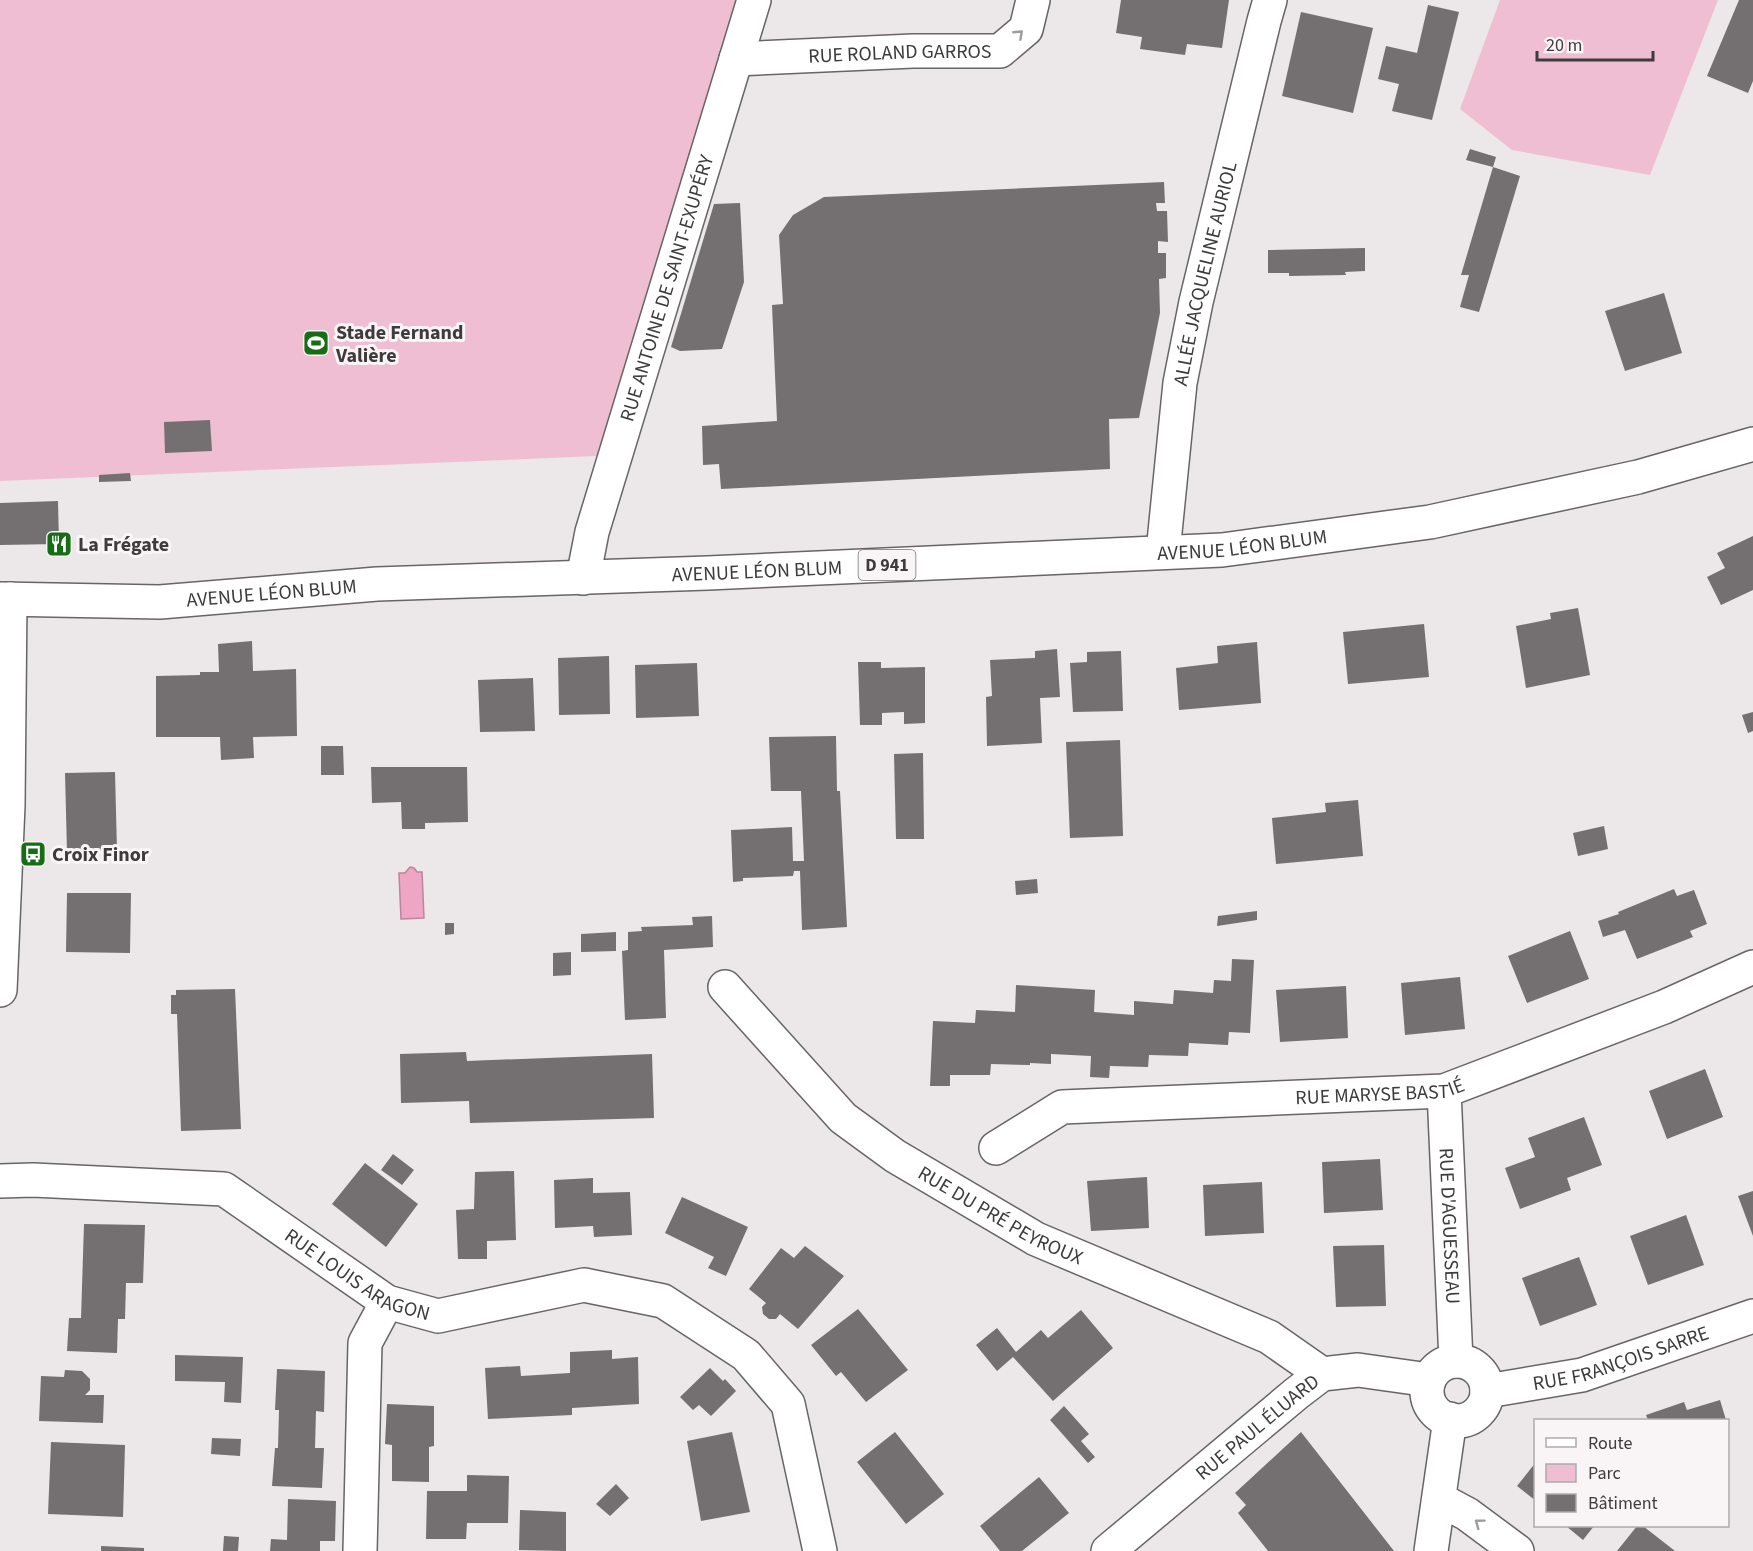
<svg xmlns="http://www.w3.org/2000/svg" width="1753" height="1551" viewBox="0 0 1753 1551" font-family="'Source Sans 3',sans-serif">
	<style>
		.green { fill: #f0bed2 }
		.water { fill: #eea6c4; stroke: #b9869b; stroke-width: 1.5 }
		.building { fill: #746f71 }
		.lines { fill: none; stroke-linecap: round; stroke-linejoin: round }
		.minor-casing { stroke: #696466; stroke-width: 36 }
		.secondary-casing { stroke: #696466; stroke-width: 36 }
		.primary-casing { stroke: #696466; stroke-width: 36 }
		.minor { stroke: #fff; stroke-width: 33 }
		.secondary { stroke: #fff; stroke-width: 33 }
		.primary { stroke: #fff; stroke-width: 33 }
		.oneway { stroke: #9e9d9e }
		.labels { text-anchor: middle; stroke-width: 6; stroke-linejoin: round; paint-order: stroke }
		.shield { fill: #f9f4f6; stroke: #757274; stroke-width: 1.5 }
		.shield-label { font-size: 18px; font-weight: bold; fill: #3d3b3c }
		.street-label { font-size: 20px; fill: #3d3b3c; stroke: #f9f4f6 }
		.poi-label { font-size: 20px; font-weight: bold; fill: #3d3b3c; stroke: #f9f4f6; text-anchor: start }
	</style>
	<rect width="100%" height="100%" fill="#ece7e9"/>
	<g class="green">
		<polygon points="0,0 736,0 597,456 0,481"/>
		<polygon points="1500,0 1718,0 1650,175 1512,150 1460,109"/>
	</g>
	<polygon class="water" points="410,867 414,868 417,872 422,872 424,918 401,919 399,873 405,873"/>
	<g class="building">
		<polygon points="1121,0 1229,0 1222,48 1187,44 1185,55 1140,49 1142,37 1116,33"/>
		<polygon points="1739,0 1753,0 1753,81 1748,93 1707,76"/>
		<polygon points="1428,5 1459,12 1432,120 1392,111 1399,84 1378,79 1386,46 1417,53"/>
		<polygon points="1301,12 1373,28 1353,113 1282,96"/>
		<polygon points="1470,149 1496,157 1493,167 1520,176 1479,312 1460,307 1469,275 1461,275 1493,167 1466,160"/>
		<polygon points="1164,182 1165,203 1156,203 1157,211 1167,211 1168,242 1158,241 1158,253 1166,253 1166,278 1159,279 1160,313 1139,418 1109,419 1110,469 721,489 719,464 703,465 702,426 777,421 772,305 783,304 779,235 793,215 824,197"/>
		<polygon points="740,203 744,282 722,349 680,351 671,347 714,204"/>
		<polygon points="1365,248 1365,271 1345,272 1346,275 1289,276 1289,273 1268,273 1268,250"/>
		<polygon points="1664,293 1682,353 1625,371 1605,311"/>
		<polygon points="210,420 212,451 165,453 164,422"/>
		<polygon points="130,473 131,481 99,482 99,475"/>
		<polygon points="58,501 59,544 0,545 0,503"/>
		<polygon points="1753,536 1753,590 1721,605 1707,577 1725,568 1717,553"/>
		<polygon points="1578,608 1590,675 1526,688 1516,626 1551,619 1550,613"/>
		<polygon points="1424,624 1429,677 1348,684 1343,632"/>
		<polygon points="252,641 253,671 296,669 297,736 253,737 254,758 221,760 220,737 156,737 156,676 200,675 200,672 219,672 218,644"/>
		<polygon points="1257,642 1261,703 1179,710 1176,668 1218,663 1217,646"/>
		<polygon points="1057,649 1060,697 1040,698 1042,743 987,746 986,697 992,696 990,660 1035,658 1035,651"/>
		<polygon points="1121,651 1123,711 1073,712 1070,663 1087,662 1087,652"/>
		<polygon points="609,656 610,714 559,715 558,658"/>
		<polygon points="858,662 881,662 881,668 925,667 925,723 904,724 904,712 882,713 882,725 860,725"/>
		<polygon points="697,663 699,716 636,718 635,665"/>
		<polygon points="533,678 535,731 480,732 478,680"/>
		<polygon points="1753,712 1753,731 1748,733 1742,715"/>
		<polygon points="836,736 837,791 840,791 847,927 802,930 800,871 794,871 793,876 743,878 743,881 733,882 731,830 792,827 793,861 804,861 801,791 771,791 769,737"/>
		<polygon points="1120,740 1123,836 1070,838 1066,742"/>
		<polygon points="321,746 343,746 344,775 321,775"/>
		<polygon points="923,753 924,839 896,839 894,754"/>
		<polygon points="371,767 467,767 468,822 425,823 425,829 402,829 401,802 372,803"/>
		<polygon points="115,772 117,851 67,852 65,773"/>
		<polygon points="1358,800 1363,856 1276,864 1272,818 1326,812 1325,803"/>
		<polygon points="1604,826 1608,849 1578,856 1573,833"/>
		<polygon points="1037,879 1038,893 1016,895 1015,881"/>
		<polygon points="1674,889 1677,896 1694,890 1707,924 1690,931 1693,937 1637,959 1625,930 1603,937 1598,921 1619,914 1618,912"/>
		<polygon points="67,893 131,893 130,953 66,952"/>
		<polygon points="1257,911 1257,920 1217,926 1218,916"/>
		<polygon points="712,916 713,947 664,950 666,1018 625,1020 622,951 628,950 628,932 642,931 641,927 693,925 692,917"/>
		<polygon points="445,923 454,923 454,934 445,935"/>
		<polygon points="1570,931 1589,979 1527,1003 1508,956"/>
		<polygon points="616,932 616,951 581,952 581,934"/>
		<polygon points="571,952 571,975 553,976 553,953"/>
		<polygon points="1232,959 1254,960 1250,1033 1229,1032 1228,1045 1189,1043 1188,1056 1149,1055 1148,1067 1110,1066 1109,1078 1090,1077 1091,1056 1051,1054 1051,1064 1030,1063 1030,1065 991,1064 990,1075 950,1075 950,1086 930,1086 933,1021 975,1023 976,1010 1015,1012 1016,985 1095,990 1094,1012 1134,1015 1134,1001 1173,1004 1174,990 1213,993 1214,980 1231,981"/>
		<polygon points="1460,977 1465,1029 1405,1035 1401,983"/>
		<polygon points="1346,986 1348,1038 1280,1042 1276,990"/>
		<polygon points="235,989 241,1129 181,1131 177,1014 171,1014 171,995 176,995 176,990"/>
		<polygon points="466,1052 467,1061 652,1054 654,1118 470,1123 469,1101 401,1103 400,1054"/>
		<polygon points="1705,1069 1723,1117 1667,1139 1649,1091"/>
		<polygon points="1584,1117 1602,1165 1567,1178 1571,1190 1520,1209 1505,1168 1535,1157 1528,1138"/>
		<polygon points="393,1154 414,1170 402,1185 381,1170"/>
		<polygon points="1380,1159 1383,1210 1324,1213 1322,1162"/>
		<polygon points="365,1163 418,1204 386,1247 332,1204"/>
		<polygon points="514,1171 516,1240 487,1241 487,1259 458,1259 456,1210 474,1209 475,1172"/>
		<polygon points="1147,1177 1149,1228 1091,1231 1087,1181"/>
		<polygon points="593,1178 593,1193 630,1192 632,1235 594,1237 593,1226 555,1228 554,1180"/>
		<polygon points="1262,1182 1264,1233 1205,1236 1203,1185"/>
		<polygon points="1753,1191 1753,1236 1738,1196"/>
		<polygon points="682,1197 748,1227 726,1276 708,1268 714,1257 665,1233"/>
		<polygon points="1686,1215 1704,1265 1648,1285 1630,1236"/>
		<polygon points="84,1224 145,1225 143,1283 126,1283 125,1319 118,1319 117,1353 67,1351 69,1318 81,1318"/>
		<polygon points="1384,1245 1386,1306 1336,1307 1333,1246"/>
		<polygon points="805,1246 844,1276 798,1329 780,1314 776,1319 769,1319 763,1314 762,1307 766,1303 749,1289 781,1248 794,1258"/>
		<polygon points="1579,1257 1597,1305 1540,1326 1522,1278"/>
		<polygon points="858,1309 908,1370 866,1402 841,1372 836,1376 811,1345"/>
		<polygon points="1081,1310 1113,1348 1053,1401 1013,1357 997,1371 976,1345 997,1328 1016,1352 1041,1330 1048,1338"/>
		<polygon points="612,1350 612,1359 638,1357 639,1404 572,1408 572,1415 488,1419 485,1368 520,1366 521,1376 570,1373 570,1352"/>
		<polygon points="175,1355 243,1357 241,1403 224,1402 225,1382 175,1381"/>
		<polygon points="710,1368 723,1381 725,1379 736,1391 711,1416 699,1405 693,1410 680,1397"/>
		<polygon points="277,1369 325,1371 324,1412 316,1411 315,1448 324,1448 322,1488 272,1486 275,1448 278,1448 279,1410 275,1410"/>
		<polygon points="65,1370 82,1371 90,1379 90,1390 85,1395 104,1395 103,1423 39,1421 41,1376 64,1377"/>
		<polygon points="1720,1400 1726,1420 1648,1420 1646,1415 1684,1402 1687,1410"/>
		<polygon points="387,1404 434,1406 434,1446 429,1447 429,1482 392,1481 392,1445 385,1444"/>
		<polygon points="1064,1406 1089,1434 1081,1441 1095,1457 1088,1463 1050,1420"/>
		<polygon points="732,1432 750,1512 701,1521 687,1441"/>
		<polygon points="895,1432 944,1494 906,1524 857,1462"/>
		<polygon points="1301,1432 1394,1551 1268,1551 1238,1513 1246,1505 1235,1493"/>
		<polygon points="212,1438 241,1439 240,1456 211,1454"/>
		<polygon points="51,1442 125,1445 123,1517 48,1514"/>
		<polygon points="1536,1462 1536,1501 1517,1486"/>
		<polygon points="467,1475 509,1476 508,1523 467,1523 466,1539 426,1539 427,1491 467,1491"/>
		<polygon points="1039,1477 1069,1513 1022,1551 1000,1551 980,1526"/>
		<polygon points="616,1484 629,1498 610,1516 596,1504"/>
		<polygon points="288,1499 336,1501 335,1541 320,1541 320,1551 270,1551 271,1539 287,1540"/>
		<polygon points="520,1510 566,1512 566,1551 519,1550"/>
		<polygon points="1566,1526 1594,1526 1583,1540"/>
		<polygon points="1637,1526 1643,1526 1675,1551 1617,1551"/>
		<polygon points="224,1536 239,1537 238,1551 223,1551"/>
		<polygon points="101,1546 144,1548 144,1551 101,1551"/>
	</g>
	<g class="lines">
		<defs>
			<g id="minor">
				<path id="s1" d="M736 59 913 51H1000L1026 29 1033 0"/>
				<path id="s2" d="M1163 552 1180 383 1196 302 1264 21 1270 0"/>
				<path id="s3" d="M583 578 592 532 754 0"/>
				<path id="s4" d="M725 987 843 1118 895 1156 1036 1239 1269 1337 1322 1374"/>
				<path id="s5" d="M1444 1091 1456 1361"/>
				<path id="s6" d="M996 1148 1062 1107 1444 1091 1664 1007 1753 967"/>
				<path id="s7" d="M0 1181 33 1180 224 1189 387 1302 438 1316 584 1285 663 1301 746 1355 788 1404 820 1551"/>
				<circle cx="1457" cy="1391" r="30"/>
				<path id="s8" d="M1487 1391 1582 1375 1753 1316"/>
				<polyline points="1439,1499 1467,1514 1517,1551"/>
				<polyline points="360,1551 365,1343 387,1302"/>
				<path id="s9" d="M1108 1551 1297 1393 1322 1374 1358 1370 1429 1380"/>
				<polyline points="1431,1551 1450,1419"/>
			</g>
			<polyline id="secondary" points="0,990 8,805 10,599"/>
			<g id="primary">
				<path id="s10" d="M0 599 160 602 377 584 708 573 1222 550 1430 522 1638 477 1753 444"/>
			</g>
		</defs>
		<use href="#minor" class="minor-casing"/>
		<use href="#secondary" class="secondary-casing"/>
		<use href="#primary" class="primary-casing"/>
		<use href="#minor" class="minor"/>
		<use href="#secondary" class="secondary"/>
		<use href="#primary" class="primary"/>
	</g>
	<defs><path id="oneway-chevron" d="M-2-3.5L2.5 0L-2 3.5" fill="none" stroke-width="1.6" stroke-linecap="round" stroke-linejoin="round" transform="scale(1.5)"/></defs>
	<g class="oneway">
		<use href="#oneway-chevron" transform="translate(1019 34) rotate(-43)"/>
		<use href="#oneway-chevron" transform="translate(1479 1523) rotate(-143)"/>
	</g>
	<defs>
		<symbol id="stadium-square" viewBox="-11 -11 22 22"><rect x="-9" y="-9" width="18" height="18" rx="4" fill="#176d16" stroke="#f9f4f6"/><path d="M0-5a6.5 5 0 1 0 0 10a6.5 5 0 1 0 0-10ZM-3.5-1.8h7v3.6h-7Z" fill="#fff"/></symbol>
		<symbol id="restaurant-square" viewBox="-11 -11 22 22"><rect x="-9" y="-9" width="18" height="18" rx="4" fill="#176d16" stroke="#f9f4f6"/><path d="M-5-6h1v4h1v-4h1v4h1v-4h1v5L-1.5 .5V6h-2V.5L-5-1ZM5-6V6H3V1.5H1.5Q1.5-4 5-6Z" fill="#fff"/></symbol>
		<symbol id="bus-square" viewBox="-11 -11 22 22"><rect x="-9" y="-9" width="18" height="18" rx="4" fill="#176d16" stroke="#f9f4f6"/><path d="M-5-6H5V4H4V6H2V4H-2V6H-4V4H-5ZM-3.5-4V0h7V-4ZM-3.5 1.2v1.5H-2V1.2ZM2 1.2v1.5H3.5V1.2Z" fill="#fff"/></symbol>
	</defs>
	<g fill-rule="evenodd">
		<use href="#stadium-square" x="301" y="328" width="30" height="30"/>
		<use href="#restaurant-square" x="44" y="529" width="30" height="30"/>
		<use href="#bus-square" x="18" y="839" width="30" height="30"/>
	</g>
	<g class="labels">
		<rect class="shield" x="858.5" y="550" width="57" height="30" rx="4.5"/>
		<g class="shield-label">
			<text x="887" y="571">D 941</text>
		</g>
		<g class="street-label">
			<text dy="7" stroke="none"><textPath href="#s1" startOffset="164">RUE ROLAND GARROS</textPath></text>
			<text dy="7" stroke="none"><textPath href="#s2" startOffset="282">ALLÉE JACQUELINE AURIOL</textPath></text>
			<text dy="7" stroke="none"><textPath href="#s3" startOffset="302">RUE ANTOINE DE SAINT-EXUPÉRY</textPath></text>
			<text dy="7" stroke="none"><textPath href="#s10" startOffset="1244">AVENUE LÉON BLUM</textPath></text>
			<text dy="7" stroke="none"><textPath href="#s10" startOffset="758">AVENUE LÉON BLUM</textPath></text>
			<text dy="7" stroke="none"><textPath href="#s10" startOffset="272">AVENUE LÉON BLUM</textPath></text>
			<text dy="7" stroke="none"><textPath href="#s6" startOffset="396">RUE MARYSE BASTIÉ</textPath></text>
			<text dy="7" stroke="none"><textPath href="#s4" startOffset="362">RUE DU PRÉ PEYROUX</textPath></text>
			<text dy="7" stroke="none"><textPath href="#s5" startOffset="135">RUE D'AGUESSEAU</textPath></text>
			<text dy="7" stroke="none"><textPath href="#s7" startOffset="384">RUE LOUIS ARAGON</textPath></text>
			<text dy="7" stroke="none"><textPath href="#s8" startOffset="138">RUE FRANÇOIS SARRE</textPath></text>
			<text dy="7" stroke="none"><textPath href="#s9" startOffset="194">RUE PAUL ÉLUARD</textPath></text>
		</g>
		<g class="poi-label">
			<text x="336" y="339">Stade Fernand<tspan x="336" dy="23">Valière</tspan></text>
			<text x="78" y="551">La Frégate</text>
			<text x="52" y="861">Croix Finor</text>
		</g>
	</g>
	<rect x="1534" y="1419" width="195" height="108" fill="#f9f4f6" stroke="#aeaaac" stroke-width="1.5"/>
	<rect x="1546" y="1438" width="30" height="9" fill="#ffffff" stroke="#aeaaac" stroke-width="1.5"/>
	<text x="1588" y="1449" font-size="18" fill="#3d3b3c">Route</text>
	<rect x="1546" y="1464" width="30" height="18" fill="#f0bed2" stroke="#aeaaac" stroke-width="1.5"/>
	<text x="1588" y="1479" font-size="18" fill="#3d3b3c">Parc</text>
	<rect x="1546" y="1494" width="30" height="18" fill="#746f71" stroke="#aeaaac" stroke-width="1.5"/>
	<text x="1588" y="1509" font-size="18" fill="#3d3b3c">Bâtiment</text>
	<path d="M1537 51v9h116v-9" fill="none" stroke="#3d3b3c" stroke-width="3"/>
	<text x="1546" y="51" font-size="18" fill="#3d3b3c" stroke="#f9f4f6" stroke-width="4.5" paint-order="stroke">20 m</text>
</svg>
